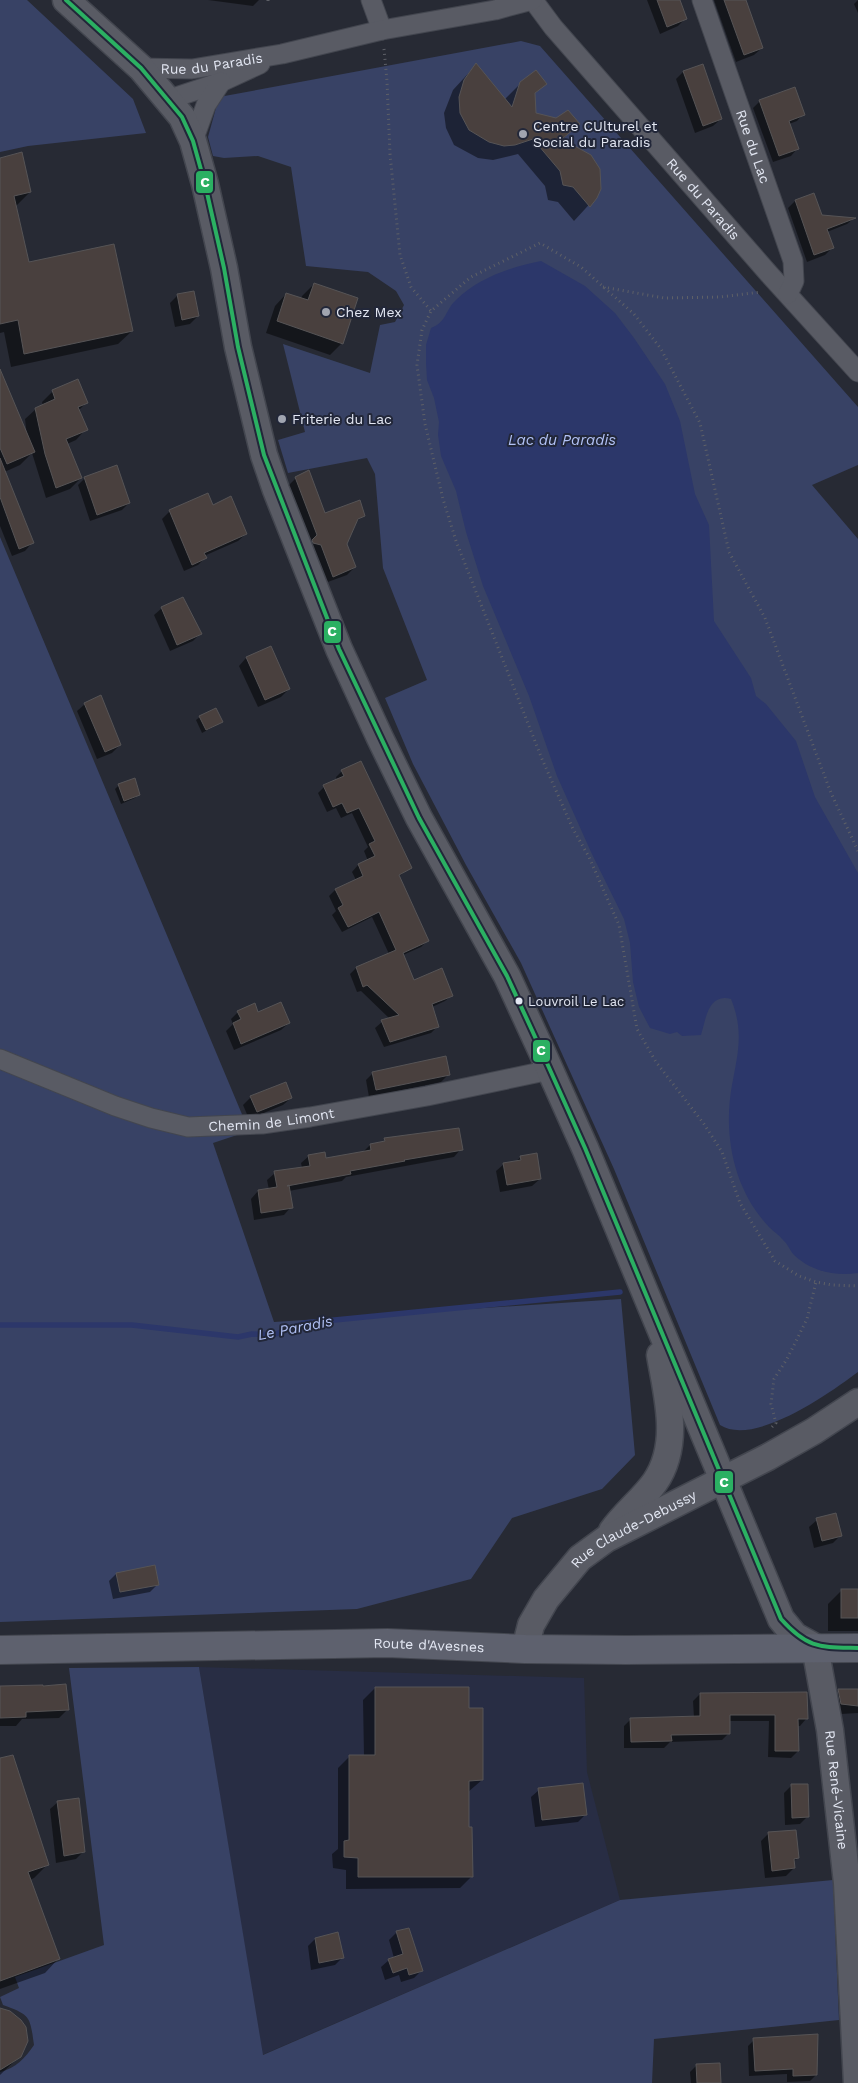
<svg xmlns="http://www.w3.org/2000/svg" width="858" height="2083" viewBox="0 0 858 2083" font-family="'Work Sans',sans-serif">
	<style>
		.built { fill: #282d44 }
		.green { fill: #384265 }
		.water { fill: #2c376a }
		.shadow { fill: #0007 }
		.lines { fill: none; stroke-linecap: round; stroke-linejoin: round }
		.stream { stroke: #2c376a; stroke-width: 5.5 }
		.building { fill: #49403e; stroke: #565456 }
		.street-casing { stroke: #43464f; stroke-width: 21 }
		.secondary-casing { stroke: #43464f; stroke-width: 29 }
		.primary-casing { stroke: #43464f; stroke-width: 30 }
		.path { stroke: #5e6067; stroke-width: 3; stroke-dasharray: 1 4; stroke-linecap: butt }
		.street { stroke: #595b64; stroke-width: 19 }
		.secondary { stroke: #595b64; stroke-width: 26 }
		.primary { stroke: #5e616e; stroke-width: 28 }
		.bus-1-casing { stroke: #222739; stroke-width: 8 }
		.bus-1 { stroke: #2bb062; stroke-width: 4 }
		.poi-dot { fill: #a1a5b0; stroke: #222739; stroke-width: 2 }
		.bus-dot { fill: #e3e7f3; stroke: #222739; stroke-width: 2 }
		.labels { text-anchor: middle; stroke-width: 4; stroke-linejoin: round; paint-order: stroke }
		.bus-label { font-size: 13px; fill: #e3e7f3; stroke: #222739; text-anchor: start }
		.street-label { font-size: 14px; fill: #e3e7f3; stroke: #222739 }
		.poi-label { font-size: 14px; fill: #e3e7f3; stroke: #222739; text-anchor: start }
		.water-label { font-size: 15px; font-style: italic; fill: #b2c2f6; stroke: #222739 }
		.line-badge { stroke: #222739; stroke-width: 2 }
		.badge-label { font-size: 14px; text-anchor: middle; font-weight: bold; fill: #fff }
	</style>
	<rect width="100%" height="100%" fill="#272a34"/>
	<polygon class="built" points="199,1667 584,1678 587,1772 620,1900 262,2055"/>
	<g class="green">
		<polygon points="0,0 27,0 133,99 146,133 28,146 0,152"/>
		<path d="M521 41 540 46 858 407V465L812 485 858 539V1372C830 1393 754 1447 720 1425L614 1169 521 963 466 865 413 764 385 698 427 680 383 568 375 474 367 458 288 473 278 440 305 432 283 344 370 373 380 325 395 322 404 305 396 291 368 272 306 266 291 167 258 156 224 158 213 156 208 137 219 97Z"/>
		<polygon points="0,537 249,1131 213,1143 274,1322 621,1299 635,1455 602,1489 512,1518 471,1579 357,1609 0,1622"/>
		<path d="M199 1667 263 2055 620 1900 833 1880 839 2020 654 2039 652 2083H0V2072C16 2068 25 2058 34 2045 30 2017 31 2015 3 2005L0 1997 19 1988 15 1977 104 1945 69 1668Z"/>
	</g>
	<path class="water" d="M541 261 585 286 615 313 634 338 665 384 680 421 695 494 709 525 714 621 751 678 756 696 766 704 796 741 815 797 858 873V1273C835 1276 812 1272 794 1255 790 1251 788 1244 783 1240 779 1235 774 1232 769 1227 733 1189 723 1134 732 1085 738 1053 744 1031 731 999 708 993 706 1019 701 1035L682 1036 677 1032 670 1034 650 1028 639 1007 633 982 630 943 624 919 591 852 557 776 529 696 483 586 466 532 456 491 441 456 438 435 439 422 434 398 427 380 426 363V345L431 328C447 322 445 310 456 300 478 278 511 267 541 261Z"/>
	<g class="shadow">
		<polygon points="208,0 259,0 253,6"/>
		<polygon points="647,0 679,0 685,19 678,26 660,34"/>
		<polygon points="714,0 745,0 762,48 754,55 736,62"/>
		<polygon points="858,0 858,13 854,4"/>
		<polygon points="476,65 504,100 521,83 545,84 534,94 535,114 578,124 562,140 596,197 574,221 558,202 548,200 545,186 518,154 493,160 478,158 454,145 446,128 444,113 453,90"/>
		<polygon points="683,72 721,119 713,126 695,133 676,79"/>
		<polygon points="760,101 803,114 797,121 789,124 797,149 791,156 773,162 753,108"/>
		<polygon points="0,159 30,192 16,206 28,263 132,331 118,344 11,367 4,332 0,333"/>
		<polygon points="813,194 821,216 853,219 847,224 827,232 832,248 825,255 807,262 788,208 795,201"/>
		<polygon points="314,284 342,343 330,355 266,333 275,306 286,294 301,299 302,296"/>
		<polygon points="177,296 198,316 190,324 175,327 170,303"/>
		<polygon points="0,372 27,436 25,419 36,409 43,406 42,402 53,391 86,403 78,411 86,429 76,440 67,444 81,478 70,489 46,498 32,453 20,465 0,474"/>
		<polygon points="0,477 32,543 25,551 12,556 0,526"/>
		<polygon points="85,478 129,503 122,510 90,521 78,485"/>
		<polygon points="296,478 324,515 364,515 354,524 346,544 355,567 347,575 325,583 288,486"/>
		<polygon points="212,506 246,534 238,541 204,556 205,558 198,565 184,571 162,519 170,511"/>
		<polygon points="162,608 200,634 193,641 170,651 154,615"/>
		<polygon points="246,658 289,689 281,697 258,707 239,666"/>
		<polygon points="85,704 120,745 112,753 97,759 77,711"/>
		<polygon points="200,717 222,722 202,733 196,720"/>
		<polygon points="342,771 410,868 398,877 427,941 421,947 403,955 413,981 452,995 445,1001 432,1007 437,1027 431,1033 384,1047 375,1028 382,1022 390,1019 361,991 357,992 350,974 356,968 389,954 372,917 342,932 332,915 336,911 329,896 335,890 356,880 352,872 358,865 368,861 364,851 368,847 352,813 341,818 336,808 327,812 318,793 324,787 337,781 336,777"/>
		<polygon points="119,785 139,794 135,798 121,804 115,789"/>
		<polygon points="238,1012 258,1013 289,1023 281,1030 234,1050 226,1031 233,1024 231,1019"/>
		<polygon points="373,1073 448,1075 441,1082 369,1097 366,1080"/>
		<polygon points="251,1097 291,1098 283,1105 249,1119 243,1105"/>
		<polygon points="385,1140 461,1149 454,1157 346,1177 342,1181 289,1191 291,1207 284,1215 254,1220 251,1199 258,1191 269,1190 267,1180 275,1173 302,1168 301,1163 309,1156 325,1159 363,1152 370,1145 382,1143"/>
		<polygon points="521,1157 540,1179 532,1186 500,1192 496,1171 504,1164 515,1162"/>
		<polygon points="817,1520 840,1536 833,1543 814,1548 809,1527"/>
		<polygon points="116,1574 158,1584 150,1592 113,1599 109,1581"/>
		<polygon points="842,1590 858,1590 858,1631 828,1631 828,1604"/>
		<polygon points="65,1685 68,1709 59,1718 22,1719 16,1726 0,1726 0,1686"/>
		<polygon points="375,1688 468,1709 482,1780 468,1792 468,1828 472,1876 460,1888 346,1889 346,1870 333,1868 332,1854 338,1849 338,1768 350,1756 364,1756 363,1700"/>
		<polygon points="858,1690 858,1713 841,1714 833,1712 831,1698 838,1691"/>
		<polygon points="700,1694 806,1719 800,1726 797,1726 798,1751 791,1758 768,1757 769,1721 728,1721 729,1733 722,1740 670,1742 664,1748 624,1748 624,1726 631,1719 694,1718 693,1701"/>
		<polygon points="0,1760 48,1864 34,1878 30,1880 58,1959 45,1973 0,1989"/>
		<polygon points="792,1785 808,1816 800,1824 785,1825 784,1793"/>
		<polygon points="539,1790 586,1814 578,1822 535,1827 531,1797"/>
		<polygon points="58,1802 84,1851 76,1859 56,1863 50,1809"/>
		<polygon points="769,1833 798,1858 793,1862 794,1868 786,1876 765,1878 761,1841"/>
		<polygon points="397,1932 421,1971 414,1978 401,1982 399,1975 385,1980 381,1967 389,1960 394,1958 389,1940"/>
		<polygon points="315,1939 342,1958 335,1965 311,1970 308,1946"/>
		<polygon points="0,2011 23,2053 0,2075"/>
		<polygon points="817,2036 816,2075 810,2081 787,2082 787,2074 749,2076 748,2046 754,2040"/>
		<polygon points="697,2065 719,2083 691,2083 690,2072"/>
	</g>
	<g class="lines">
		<polyline class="stream" points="0,1325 132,1325 238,1337 252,1334 273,1335 304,1323 620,1292"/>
	</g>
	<g class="building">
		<polygon points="657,0 680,0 687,19 667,27"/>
		<polygon points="724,0 746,0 763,48 744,55"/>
		<polygon points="476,63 512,107 520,82 536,70 547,84 535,93 536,113 556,118 568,110 580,124 562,139 591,155 600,169 601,189 597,198 590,207 573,187 563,185 560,171 533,139 515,145 504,146 489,142 469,130 460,113 459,97 464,80"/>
		<polygon points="703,64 722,119 703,126 683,71"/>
		<polygon points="795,87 805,115 789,121 799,149 779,156 759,100"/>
		<polygon points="22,152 31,192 14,196 29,262 114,244 133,331 24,354 18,320 0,324 0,158"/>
		<polygon points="814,193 822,215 856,218 827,229 834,248 814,255 795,200"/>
		<polygon points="314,283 358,298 343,344 277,321 286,293 308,300"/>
		<polygon points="194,291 199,316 182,320 177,294"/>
		<polygon points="0,369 35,452 7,464 0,448"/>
		<polygon points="78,379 88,403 78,407 88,430 66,439 82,478 56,488 45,454 35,408 55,399 52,390"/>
		<polygon points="0,458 34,543 19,549 0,497"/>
		<polygon points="117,465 130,503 97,515 84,477"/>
		<polygon points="309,470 325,513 360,500 365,516 358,519 347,544 356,567 333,577 321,545 313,543 312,540 317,535 295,477"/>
		<polygon points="208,493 213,505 231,496 247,534 204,553 207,558 192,565 169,510"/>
		<polygon points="183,597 202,634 177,645 161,607"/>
		<polygon points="271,646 290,689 265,700 246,657"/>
		<polygon points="101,695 121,745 105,752 84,703"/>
		<polygon points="216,708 223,722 206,730 199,716"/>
		<polygon points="361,761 412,868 399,875 429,941 403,953 414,980 442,968 453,996 432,1004 439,1027 390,1042 381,1020 399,1015 367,985 363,987 356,967 396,950 379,912 348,927 338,908 343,905 335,889 363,876 358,864 375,856 369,844 375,841 359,808 347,813 342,803 333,807 323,785 344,776 341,770"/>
		<polygon points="135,778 140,795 124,801 118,784"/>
		<polygon points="281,1002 290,1023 241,1044 233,1023 241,1019 237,1011 255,1003 258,1012"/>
		<polygon points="446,1056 450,1075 376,1090 372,1072"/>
		<polygon points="286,1082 292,1098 257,1112 250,1096"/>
		<polygon points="459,1128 463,1150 404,1160 405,1161 350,1171 351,1174 287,1186 289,1185 293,1208 261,1213 258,1190 277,1187 274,1171 310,1166 308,1155 325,1152 326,1158 371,1150 370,1144 385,1141 384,1138"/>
		<polygon points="537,1153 541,1179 507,1185 503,1163 521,1160 520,1156"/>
		<polygon points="836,1513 842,1536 822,1541 816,1518"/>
		<polygon points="155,1565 159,1585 120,1592 116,1573"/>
		<rect x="841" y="1589" width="17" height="29"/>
		<polygon points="66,1684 69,1710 26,1712 26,1717 0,1718 0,1686 43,1685 43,1686"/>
		<polygon points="375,1687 469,1687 469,1708 483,1708 483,1780 469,1781 469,1827 472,1827 473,1877 358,1877 358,1858 344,1857 344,1841 349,1840 349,1755 375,1755"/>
		<polygon points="838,1689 858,1689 858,1706 841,1704"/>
		<polygon points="807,1692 808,1719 798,1719 799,1751 775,1751 775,1715 730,1715 730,1734 671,1735 672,1741 631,1742 630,1718 700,1716 700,1693"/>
		<polygon points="13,1755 49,1865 28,1872 60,1959 0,1981 0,1758"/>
		<polygon points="583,1783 587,1815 542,1820 538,1788"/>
		<polygon points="791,1784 808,1784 809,1817 792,1818"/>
		<polygon points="79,1798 85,1852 64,1856 57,1801"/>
		<polygon points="796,1830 799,1858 794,1859 795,1868 772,1871 768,1832"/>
		<polygon points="409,1928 423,1971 409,1975 407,1968 393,1973 388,1959 403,1954 396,1931"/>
		<polygon points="338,1932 344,1958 319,1963 315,1938"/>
		<polygon points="0,2008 10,2011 21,2020 26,2027 28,2041 21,2057 0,2070"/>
		<polygon points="818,2034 817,2075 793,2076 793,2069 755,2071 753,2038"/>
		<polygon points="720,2063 721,2083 697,2083 696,2064"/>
	</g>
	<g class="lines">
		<defs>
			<g id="street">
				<polyline points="371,0 382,30"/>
				<path id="s1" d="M533 0 553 27 769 274 858 372"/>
				<path id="s2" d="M702 0 793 261 794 281 788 294"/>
				<path id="s3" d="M141 68 192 69 282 54 382 30 495 10 532 0"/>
				<polyline points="167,100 221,82 260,64"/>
				<polyline points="193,141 206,105 221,82"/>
				<path id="s4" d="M0 1059 115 1106 151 1118 188 1127 262 1124 310 1117 427 1096 550 1070"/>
			</g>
			<g id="secondary">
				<path id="s5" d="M66 0 141 68 182 117 193 141 205 184 224 268 238 347 264 455 276 490 339 649 380 738 419 818 507 976 542 1052 585 1148 781 1619 795 1636 815 1647 830 1730 847 1883 857 2083"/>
				<path d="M612 1531C625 1513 643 1499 655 1482 681 1444 667 1396 660 1355"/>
				<path id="s6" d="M525 1649 531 1625 546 1599 580 1558 606 1539 768 1457 814 1431 858 1402"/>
			</g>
			<g id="primary">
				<path id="s7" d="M0 1650 387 1643 525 1649 626 1650 858 1648"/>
			</g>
		</defs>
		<use href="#street" class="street-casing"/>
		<use href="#secondary" class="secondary-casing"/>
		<use href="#primary" class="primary-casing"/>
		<g class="path">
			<polyline points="268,1 268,0"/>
			<polyline points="384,49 387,81 390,154 400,255 411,287 431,311"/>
			<polyline points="603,287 664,298 720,297 761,292"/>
			<polyline points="858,851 831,793 765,618 729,552 700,423 661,349 634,314 581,267 540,243 471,277 431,311 422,330 417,365 425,424 443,499 456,541 542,759 573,829 589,857 619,925 637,1029 656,1062 704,1124 722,1152 740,1203 775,1261 799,1276 816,1282 832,1285 858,1286"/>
			<polyline points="772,1427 776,1423 771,1404 774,1379 787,1359 807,1319 816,1282"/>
		</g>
		<use href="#street" class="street"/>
		<use href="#secondary" class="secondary"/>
		<use href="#primary" class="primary"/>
		<defs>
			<path id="bus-1" d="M66 0 141 68 182 117 193 141 205 184 224 268 238 347 264 455 339 649 419 818 507 976 542 1052 585 1148 781 1619C808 1649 820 1647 858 1648"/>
		</defs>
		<use href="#bus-1" class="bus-1-casing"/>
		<use href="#bus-1" class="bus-1"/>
	</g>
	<g class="poi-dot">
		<circle cx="523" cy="134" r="5"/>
		<circle cx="326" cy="312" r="5"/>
		<circle cx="282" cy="419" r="5"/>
	</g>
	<circle class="bus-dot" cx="519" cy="1001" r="4.5"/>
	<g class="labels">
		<g class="bus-label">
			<text x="528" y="1006">Louvroil Le Lac</text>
		</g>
		<g class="street-label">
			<text dy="5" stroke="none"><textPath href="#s3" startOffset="71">Rue du Paradis</textPath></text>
			<text dy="5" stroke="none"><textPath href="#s2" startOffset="155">Rue du Lac</textPath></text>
			<text dy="5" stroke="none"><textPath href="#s1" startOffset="262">Rue du Paradis</textPath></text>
			<text dy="5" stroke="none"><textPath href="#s4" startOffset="284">Chemin de Limont</textPath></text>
			<text dy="5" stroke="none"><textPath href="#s6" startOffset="169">Rue Claude-Debussy</textPath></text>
			<text dy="5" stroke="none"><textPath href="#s7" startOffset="429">Route d'Avesnes</textPath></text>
			<text dy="5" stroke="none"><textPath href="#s5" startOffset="1978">Rue René-Vicaine</textPath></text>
		</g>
		<g class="poi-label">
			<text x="533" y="131">Centre CUlturel et<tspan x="533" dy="16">Social du Paradis</tspan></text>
			<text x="336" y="317">Chez Mex</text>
			<text x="292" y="424">Friterie du Lac</text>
		</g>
		<g class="water-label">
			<text x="562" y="445">Lac du Paradis</text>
			<text transform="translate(295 1328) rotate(-11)" y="5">Le Paradis</text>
		</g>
	</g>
	<g class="line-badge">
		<rect x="195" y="170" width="19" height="24" rx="5" fill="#2bb062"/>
		<rect x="323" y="620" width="19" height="24" rx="5" fill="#2bb062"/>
		<rect x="532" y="1039" width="19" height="24" rx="5" fill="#2bb062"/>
		<rect x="714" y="1470" width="20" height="24" rx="5" fill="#2bb062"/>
	</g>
	<g class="badge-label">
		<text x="205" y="187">C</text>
		<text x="332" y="636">C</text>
		<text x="541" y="1055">C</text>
		<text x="724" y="1487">C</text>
	</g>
</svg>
